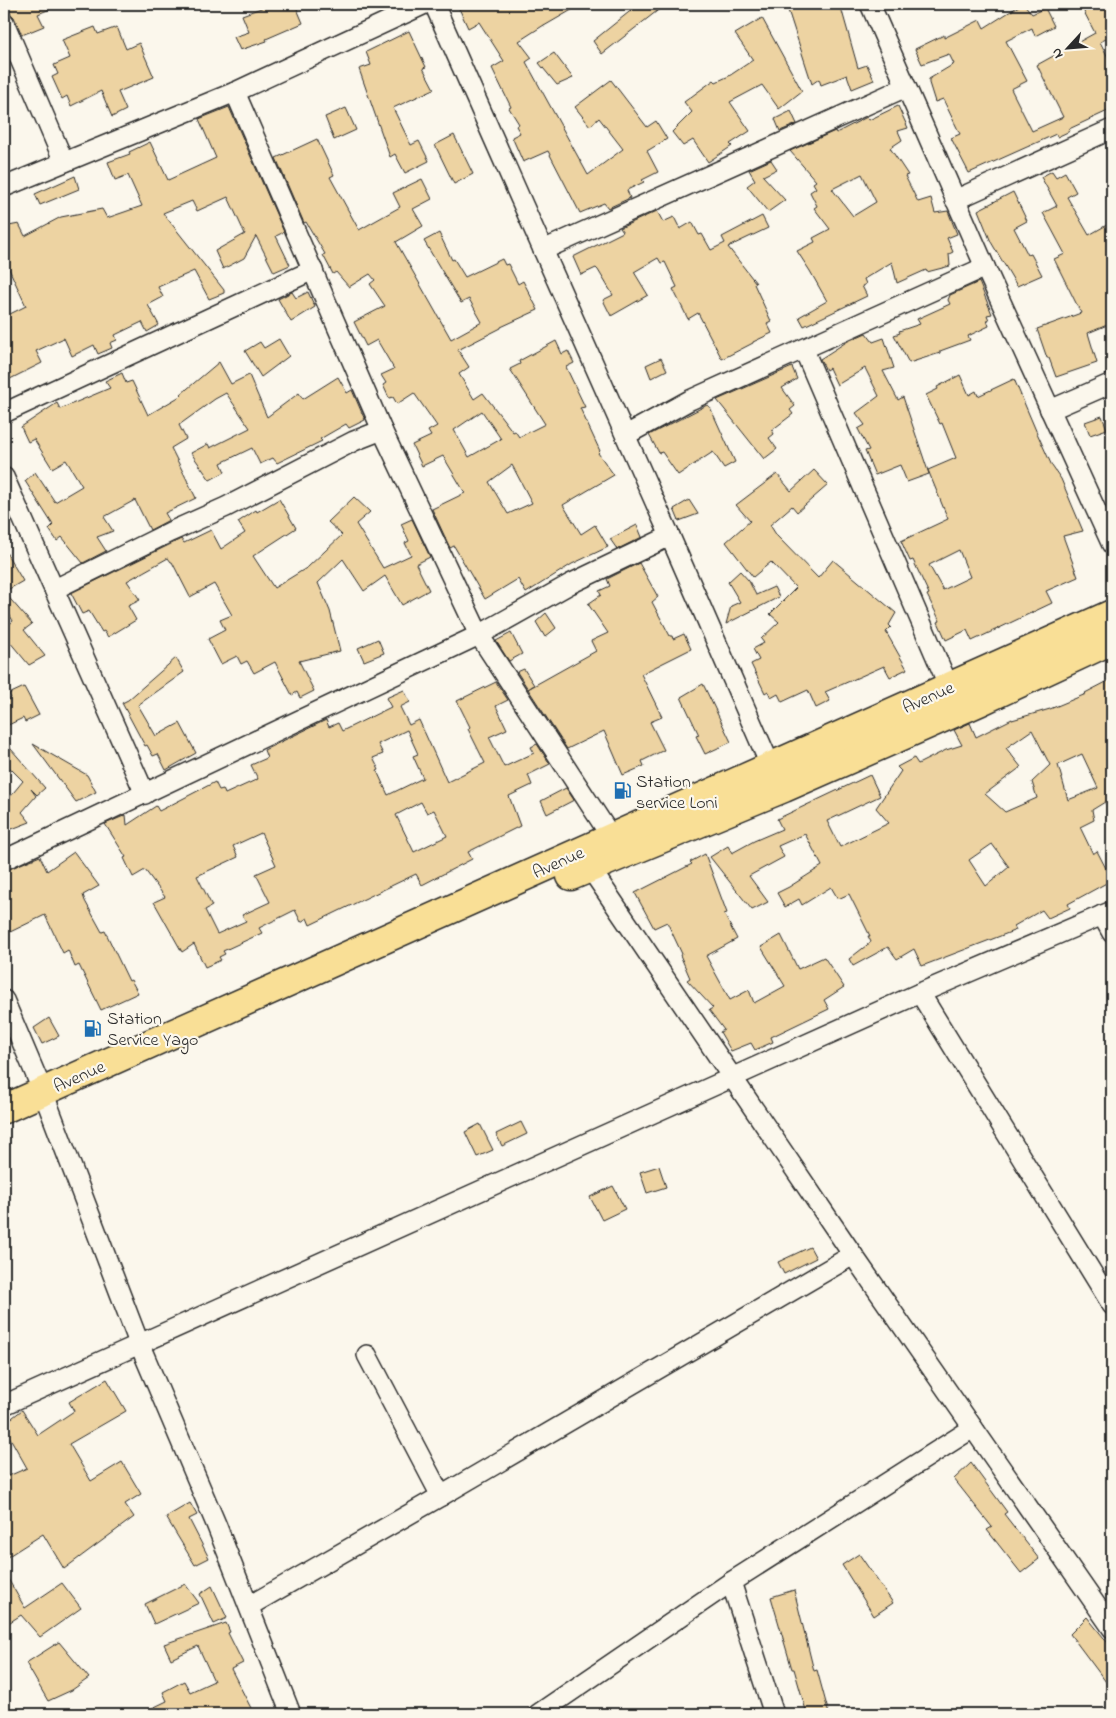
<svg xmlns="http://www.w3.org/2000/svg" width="1116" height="1718" viewBox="0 0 1116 1718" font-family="'Indie Flower',sans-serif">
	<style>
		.building { fill: #edd3a2; stroke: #2b2b2b; fill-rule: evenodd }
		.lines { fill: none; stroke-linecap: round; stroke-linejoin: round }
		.street-casing { stroke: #2b2b2b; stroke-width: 22 }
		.highway-casing { stroke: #2b2b2b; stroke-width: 31 }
		.street { stroke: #fbf7ec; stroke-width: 19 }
		.highway { stroke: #f9df96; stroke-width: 28 }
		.labels { text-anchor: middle; stroke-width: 4.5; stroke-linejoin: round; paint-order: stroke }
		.street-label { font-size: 18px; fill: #2b2b2b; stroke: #fbf7ec }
		.poi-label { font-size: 18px; fill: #2b2b2b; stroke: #fbf7ec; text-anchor: start }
	</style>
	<rect width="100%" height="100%" fill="#fbf7ec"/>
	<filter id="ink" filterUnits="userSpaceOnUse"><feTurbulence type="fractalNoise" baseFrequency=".02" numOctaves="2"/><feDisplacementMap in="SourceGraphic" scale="10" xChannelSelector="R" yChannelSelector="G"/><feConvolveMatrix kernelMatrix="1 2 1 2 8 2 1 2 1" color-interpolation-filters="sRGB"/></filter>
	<g filter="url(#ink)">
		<g class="building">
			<polygon points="4,4 62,4 38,14 44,26 22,35 14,17 10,13 4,11"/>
			<polygon points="272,4 295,4 303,23 266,39 267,41 240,50 234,37 249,32 242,15"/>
			<polygon points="457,4 582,4 544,26 544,25 519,41 532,58 526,62 588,175 623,149 599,118 590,126 575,107 611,80 647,127 656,121 667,139 647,151 658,172 642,180 644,182 627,190 630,198 608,208 604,203 580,213 548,151 523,162 512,137 520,133 516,126 519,124 509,108 511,107 492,68 504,61 479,22 468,28"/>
			<polygon points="639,4 666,4 602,54 593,41"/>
			<polygon points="807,4 840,4 858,68 867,65 874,80 852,89 847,75 821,85 819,79 812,84 788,10"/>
			<polygon points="1022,4 1024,4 1032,14 1045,8 1054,26 1035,36 1032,28 1006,41 1027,81 1011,89 1032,131 1063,117 1037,65 1095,33 1080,4 1112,4 1112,36 1100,42 1112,65 1112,109 1069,129 1070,131 1057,137 1056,134 969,173 951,138 960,134 943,99 935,102 929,83 929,79 954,64 949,54 922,64 915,49 944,35 944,38 980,20 984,28"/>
			<polygon points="762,18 802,91 779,109 762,85 730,102 750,131 730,144 732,146 708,162 693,140 683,146 672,132 692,112 684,102 714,80 716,82 729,76 753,60 735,34"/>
			<polygon points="95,27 98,34 117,27 126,49 139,43 154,77 118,92 126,110 112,117 101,91 71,106 67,96 62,99 52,77 58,74 54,65 70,58 62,40"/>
			<polygon points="409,31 426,67 423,68 434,89 393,108 411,145 419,141 429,161 405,173 395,154 390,157 359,69 371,65 366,52"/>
			<polygon points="554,53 573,78 557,85 539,63"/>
			<path d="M898 106 908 128 898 131 902 140 890 148 908 175 905 176 918 202 931 198 935 213 948 211 957 234 947 238 953 252 949 254 950 266 927 272 926 270 897 283 892 262 864 279 866 284 862 286 867 296 804 326 799 317 827 301 810 271 797 251 815 242 813 238 830 229 814 208 817 206 810 192 816 188 813 183 816 181 790 151 835 131 836 133 867 117 869 120ZM862 174 876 202 853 216 832 189Z"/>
			<polygon points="229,107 284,232 276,236 290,265 274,272 256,236 244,258 223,269 215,251 245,234 228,197 197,211 192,201 163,213 224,290 224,293 209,299 194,271 158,287 163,297 148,305 159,325 147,332 142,322 115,335 117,340 110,343 112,348 98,354 94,345 72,356 64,338 36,351 42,363 4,382 4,317 26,306 4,258 4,227 19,224 25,236 61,217 102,209 107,218 142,206 128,175 115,180 108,162 130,154 129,152 150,142 168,180 216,158 199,119"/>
			<polygon points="346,108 356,130 334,140 325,117"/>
			<polygon points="791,111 797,124 780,131 775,119"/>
			<polygon points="454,135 473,174 454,184 435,145"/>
			<path d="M317 139 334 175 330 177 359 230 400 207 393 193 422 179 432 199 413 209 423 226 396 242 451 339 482 322 469 299 461 303 424 241 439 233 452 260 454 259 465 277 502 259 505 265 508 264 518 284 523 281 538 310 501 327V328L458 350 469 367 459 374 474 399 483 393 513 432 515 431 519 437 545 424 510 369 520 364 519 361 556 341 562 354 568 351 574 363 566 367 585 407 580 408 600 451 598 453 614 475 563 505 581 534 595 525 608 547 572 564 526 593 518 579 485 599 454 546 450 548 432 509 465 493 443 456 422 466 412 445 431 436 428 431 437 426 414 393 397 404 393 397 389 398 383 385 386 383 381 375 394 369 377 340 366 346 354 322 385 306 370 284 375 280 370 274 349 287 336 272 333 274 323 255 325 254 306 222 304 223 276 158ZM482 411 501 439 469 457 454 430ZM512 465 532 503 508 514 489 482Z"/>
			<polygon points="771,160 777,169 763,176 785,200 768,212 747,186 755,180 749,170"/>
			<polygon points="1052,171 1056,177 1065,172 1076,192 1067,197 1089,235 1112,222 1112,323 1088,333 1097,363 1056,377 1049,358 1047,358 1037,329 1081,313 1054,259 1065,254 1043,213 1057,206 1041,177"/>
			<polygon points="75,176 79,189 40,205 35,194"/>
			<polygon points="1013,192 1027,221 1014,228 1028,255 1031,254 1042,275 1017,286 991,242 978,210"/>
			<polygon points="657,211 663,222 674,217 680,229 692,222 699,235 702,234 711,250 725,243 722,237 762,216 768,228 728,247 756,283 754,284 771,321 767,323 772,333 753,342 753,343 722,359 698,313 688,319 673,289 677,287 665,262 661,263 658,258 634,272 648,295 611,316 603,300 613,295 598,270 596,268 581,275 573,257 623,232 620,228"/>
			<polygon points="979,282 992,314 987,315 989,320 987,320 989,326 968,336 970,340 940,351 940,353 909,363 894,335 900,333 899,331 920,324 917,319 950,304 948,300 950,295"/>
			<polygon points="292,292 296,298 308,292 315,307 291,322 278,299"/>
			<polygon points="866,333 873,342 884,338 894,368 883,371 898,400 903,397 929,474 907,482 900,465 875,475 865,451 869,450 858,429 865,425 856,413 879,396 865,368 837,385 829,368 826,370 820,359 848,341"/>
			<polygon points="279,339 289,356 261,377 245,351 260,342 264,348"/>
			<polygon points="661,358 667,370 651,378 646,365"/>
			<polygon points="219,362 231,384 249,375 267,417 299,393 303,399 338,377 347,393 352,390 365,420 349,428 346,424 320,439 322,441 277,463 273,458 260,464 252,448 221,463 225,472 210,480 191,453 208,444 210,448 250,428 226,393 215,399 179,425 186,439 171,448 196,498 165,513 169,520 150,530 135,500 104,517 113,531 97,537 106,551 83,563 62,537 57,541 49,529 53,525 25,481 35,472 55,502 82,486 66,460 52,468 34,439 28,442 21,427 57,403 60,409 110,388 105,381 122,373 126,383 132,381 148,415 182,395 181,394"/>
			<polygon points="792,367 797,379 782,388 795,406 790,410 793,414 772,430 774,434 769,438 777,449 764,459 717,400"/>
			<path d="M960 375 969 395 976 391 978 396 1014 379 1037 433 1052 466 1061 479 1083 531 1063 536 1078 577 1046 591 1052 603 972 641 967 630 946 640 938 622 940 621 927 595 929 594 913 560 910 561 901 541 948 519 928 470 956 458 942 423 940 424 926 395 938 389 937 387ZM959 550 970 577 943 590 929 565Z"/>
			<polygon points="707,405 710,407 735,462 724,468 713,452 678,475 662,452 659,453 649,435"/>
			<polygon points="1102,416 1107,429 1090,435 1085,422"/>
			<polygon points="814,470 828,485 797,512 792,506 770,525 777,536 818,578 833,560 896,613 889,625 891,627 886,632 907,669 890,677 884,666 825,692 830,701 816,708 808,690 782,702 778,694 771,698 768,691 765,693 751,664 759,660 753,649 764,643 761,639 779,622 770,614 796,588 771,562 753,577 726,542 750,521 736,505 777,474 791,491"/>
			<polygon points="354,497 370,512 356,524 383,568 411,555 405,543 409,541 401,524 412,519 430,557 416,564 429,590 402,605 385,576 364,591 343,559 318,583 330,611 340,651 299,661 314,691 300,698 297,692 292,695 275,662 254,673 247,661 241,664 237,656 221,664 208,639 225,630 220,620 232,615 214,584 190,597 172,562 171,562 168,558 127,581 140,600 128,606 136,620 108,637 104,631 102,632 89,611 82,614 71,593 175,542 181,539 184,543 211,530 221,549 245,533 238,522 256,510 257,512 279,499 296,528 253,556 274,588 308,567 342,535 328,522"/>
			<polygon points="689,500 698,514 679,521 674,509"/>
			<polygon points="637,525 642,537 616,550 617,549 610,539"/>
			<polygon points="4,549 23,581 4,592 32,624 24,630 45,656 29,665 4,635 4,629 13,621 4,605"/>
			<polygon points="639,563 658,597 652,602 670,636 672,636 673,639 684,634 691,649 641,674 662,717 650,722 664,750 642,761 644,766 623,775 604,731 567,749 528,689 596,651 591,641 608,633 588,604 601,595 599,591 610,586 607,579"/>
			<polygon points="740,571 749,581 756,595 774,587 779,597 726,624 731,606 740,602 728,582"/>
			<polygon points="546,613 556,628 545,637 536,622"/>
			<polygon points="511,633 522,654 509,661 496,641"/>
			<polygon points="378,639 384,653 364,661 358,648"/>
			<polygon points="176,658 184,672 138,705 156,736 180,723 196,753 166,770 158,754 153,756 147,745 145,746 122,703 128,700"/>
			<polygon points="524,669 534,685 528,689 517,672"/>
			<path d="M1112 679V737L1106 740 1112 752V817L1105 802 1092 810 1094 820 1080 827 1093 854 1097 851 1112 880 1068 904 1070 908 1048 918 1042 910 1014 926 1016 930 922 966 914 949 897 959 888 947 853 966 849 959 871 942 868 936H870L849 894 838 899 831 887 802 905 799 899 785 907 777 893 789 887 822 866 805 834 778 846 784 857 749 876 768 902 752 910 710 857 728 846 732 853 754 841 782 829 777 819 870 775 880 796 827 821 840 847 889 823 876 808 901 771 897 767 914 758 918 764 946 750 962 745 954 730 970 723 976 737 1012 719V720L1050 709 1086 694 1085 693ZM1032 730 1050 765 1032 782 1037 798 1005 812 985 794 1021 767 1006 748ZM1082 754 1098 788 1068 800 1058 765ZM992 844 1009 867 986 886 969 860Z"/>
			<path d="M496 682 508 700 496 706 507 729 489 737 504 767 534 753 531 747 537 744 550 764 528 775 532 785 509 796 520 826 468 852 472 859 422 885 416 874 310 925 307 918 301 922 295 910 259 928 262 933 223 951 225 954 219 957 221 960 205 967 194 944 182 952 154 902 165 897 145 870 133 877 124 858 126 857 105 824 126 815 127 825 156 806 159 811 215 782 219 790 223 789 225 794 258 779 251 765 267 758 264 750 326 720 329 727 338 723 342 731 391 707 386 698 404 690 410 702 400 707 409 725 419 720 447 782 485 763 468 729 470 727 457 701ZM407 730 418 754 413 756 423 778 388 795 377 771 379 770 373 758 383 754 378 744ZM421 802 427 813 434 810 447 836 414 852 396 815ZM261 833 276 865 256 874 270 902 242 915 246 921 217 934 205 910 212 906 197 876 238 857 233 846Z"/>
			<polygon points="703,684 731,742 705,754 696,736 699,735 681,697"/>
			<polygon points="24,687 39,715 25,722 23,718 4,727 4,703 11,698 9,694"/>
			<polygon points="4,741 45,788 37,795 31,789 36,796 22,812 30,822 4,832 4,804 23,781 4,762"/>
			<polygon points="33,744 87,775 96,792 76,802"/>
			<polygon points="566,788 574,800 547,814 541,801"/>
			<polygon points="74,852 99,886 83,895 85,901 102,932 105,931 129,981 131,980 138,993 101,1010 79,965 75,967 68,950 63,953 45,915 4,935 4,871 40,856 47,871"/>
			<polygon points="705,854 727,913 724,914 737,939 706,956 730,1000 749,990 754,1003 785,986 761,947 781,935 798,969 824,957 844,987 824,1000 829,1009 771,1037 773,1042 755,1050 751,1043 731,1051 720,1032 724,1030 709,1010 713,1008 687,980 690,978 680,955 682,954 667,922 654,928 635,893 692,864 690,862"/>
			<polygon points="49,1018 59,1036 42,1044 34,1028"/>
			<polygon points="521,1122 527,1134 502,1146 496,1134"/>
			<polygon points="480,1124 493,1150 477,1157 465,1132"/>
			<polygon points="659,1166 666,1187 647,1193 640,1172"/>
			<polygon points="613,1186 625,1209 602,1220 590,1197"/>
			<polygon points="810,1247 816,1258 784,1274 778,1262"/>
			<polygon points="107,1379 126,1411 69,1444 91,1481 122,1462 141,1494 125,1504 134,1517 64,1569 43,1534 4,1559 4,1478 27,1468 4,1427 4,1424 22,1410 38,1435 74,1411 69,1402"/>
			<polygon points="971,1463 1007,1512 1004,1514 1039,1559 1021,1573 987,1530 992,1527 954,1479"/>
			<polygon points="190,1503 197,1515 189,1519 209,1558 195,1565 166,1517"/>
			<polygon points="859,1554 893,1603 874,1616 842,1565"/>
			<polygon points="4,1572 25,1608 62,1583 81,1608 40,1637 21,1615 4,1626"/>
			<polygon points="185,1584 199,1603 154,1624 145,1604"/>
			<polygon points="212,1586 227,1618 214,1624 200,1594"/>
			<polygon points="794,1590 814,1671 817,1670 829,1714 807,1714 794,1669 792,1669 771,1597"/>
			<polygon points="1087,1617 1112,1648 1112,1690 1070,1634"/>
			<polygon points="226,1623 230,1632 228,1633 243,1663 231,1669 254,1714 140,1714 167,1701 163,1692 184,1681 190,1692 214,1681 198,1646 171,1659 164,1644"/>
			<polygon points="59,1642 89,1678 72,1690 48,1701 26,1663"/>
		</g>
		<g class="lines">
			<defs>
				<g id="street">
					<polyline points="434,4 670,536 771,767"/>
					<polyline points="870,4 985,267 1112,545"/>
					<polyline points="4,22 64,162"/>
					<polyline points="235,92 382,430 479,635 612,838"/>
					<polyline points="4,187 235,92 425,4"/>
					<polyline points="955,200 1112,129"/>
					<polyline points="543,250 906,87"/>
					<polyline points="804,350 949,687"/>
					<polyline points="1050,410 1112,383"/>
					<polyline points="4,413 313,270"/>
					<polyline points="626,435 690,400 985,267"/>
					<polyline points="4,477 145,794"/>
					<polyline points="55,589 170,532 226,507 354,441 382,430"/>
					<polyline points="4,860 479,635 570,584 670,536"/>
					<polyline points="590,868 853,1255 1112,1628"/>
					<polyline points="1102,915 1112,933"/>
					<polyline points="920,993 1112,1305"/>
					<polyline points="4,1000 43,1092 139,1343 216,1524 291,1714"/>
					<polyline points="367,1355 441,1496"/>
					<polyline points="4,1405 920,993 1112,911"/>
					<polyline points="731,1582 774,1714"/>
					<polyline points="249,1606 441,1496 853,1255"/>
					<polyline points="538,1714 731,1582 973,1428"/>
				</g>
				<g id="highway">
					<polyline points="571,876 784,788 979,702 1112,640"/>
					<polyline points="4,1109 1112,614"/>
				</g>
			</defs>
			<use href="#street" class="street-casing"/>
			<use href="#highway" class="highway-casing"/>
			<use href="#street" class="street"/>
			<use href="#highway" class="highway"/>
		</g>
	</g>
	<defs>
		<symbol id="fuel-bare" viewBox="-9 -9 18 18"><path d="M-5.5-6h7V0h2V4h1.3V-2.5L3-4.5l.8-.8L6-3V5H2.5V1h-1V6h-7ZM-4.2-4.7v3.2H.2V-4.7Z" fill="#1f6fb2" stroke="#fbf7ec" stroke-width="2.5" paint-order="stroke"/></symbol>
	</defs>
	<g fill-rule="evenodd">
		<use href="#fuel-bare" x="610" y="778" width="25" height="25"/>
		<use href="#fuel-bare" x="80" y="1016" width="25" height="25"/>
	</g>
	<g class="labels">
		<g class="street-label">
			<text transform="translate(928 697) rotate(-24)" y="6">Avenue</text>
			<text transform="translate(558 862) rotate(-24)" y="6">Avenue</text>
			<text transform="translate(79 1076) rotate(-24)" y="6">Avenue</text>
		</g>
		<g class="poi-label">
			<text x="636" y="787">Station<tspan x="636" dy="21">service Loni</tspan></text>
			<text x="107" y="1024">Station<tspan x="107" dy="21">Service Yago</tspan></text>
		</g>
	</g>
	<rect width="1116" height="1718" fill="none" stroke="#fbf7ec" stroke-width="20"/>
	<rect x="10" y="10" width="1096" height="1698" fill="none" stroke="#2b2b2b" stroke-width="2" filter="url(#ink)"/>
	<g transform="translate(1068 48) rotate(244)" stroke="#fbf7ec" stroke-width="4" paint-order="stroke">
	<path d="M0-4L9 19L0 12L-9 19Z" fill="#2b2b2b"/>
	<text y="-8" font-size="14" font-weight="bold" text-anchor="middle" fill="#2b2b2b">N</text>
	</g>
</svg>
